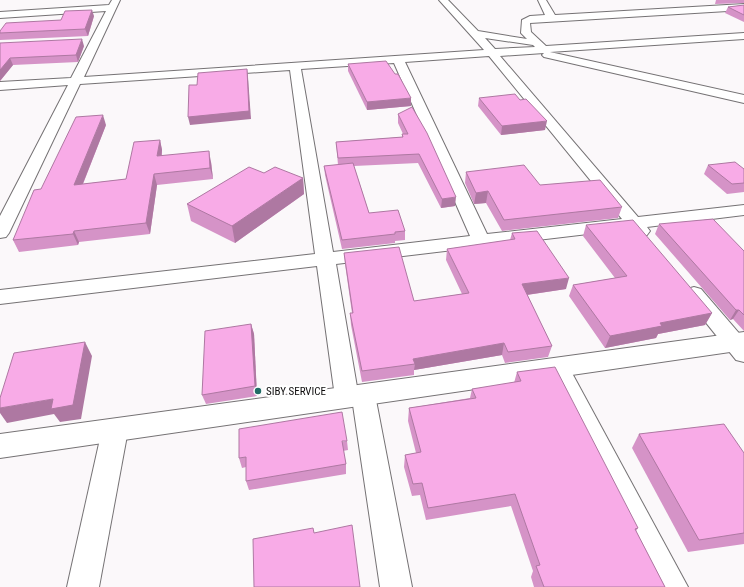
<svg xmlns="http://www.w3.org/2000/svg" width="744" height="587" viewBox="0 0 744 587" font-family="'Roboto Condensed',sans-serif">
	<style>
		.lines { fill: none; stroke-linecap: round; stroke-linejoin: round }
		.street-casing { stroke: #757274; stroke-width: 2 }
		.secondary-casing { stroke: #757274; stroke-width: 2 }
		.street { fill: #fff; fill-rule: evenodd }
		.secondary { fill: #fff; fill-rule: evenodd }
		.wall { fill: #d593c7 }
		.shaded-wall { fill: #ae78a2 }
		.building { fill: #f8abe7; stroke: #ae78a2 }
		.poi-dot { fill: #216c66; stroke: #fff; stroke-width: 1.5 }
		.labels { text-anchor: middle; stroke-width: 4; stroke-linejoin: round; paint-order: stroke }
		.poi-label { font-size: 11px; fill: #0d0b0c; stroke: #fff; text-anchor: start }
	</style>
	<rect width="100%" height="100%" fill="#fbf8fa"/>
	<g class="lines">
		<defs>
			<g id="street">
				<path d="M112 0H120L84 77 484 50 439 0H448L478 31 527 39 521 33 522 20 530 16 545 15 538 0H546L555 15 744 4V10L530 23 531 32 546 46 744 33V39L550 52 744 95V103L544 57 542 55 544 53 500 56 638 217 744 205V215L647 227 650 231 647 235C639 237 635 235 630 229L336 264 357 387 363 385 371 388 375 395 412 587H380L353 405 347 407 339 404 335 397 317 266 0 304V290L315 254 290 70 80 84 9 233 6 237 0 238V216L68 85 0 90V82L71 78 106 11 0 18V12L109 5ZM485 38 533 45 535 47 495 49ZM489 56 622 219 487 234 405 62ZM394 63 470 236 333 252 301 69Z"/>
				<polygon points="694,287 701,289 744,339 744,362 736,360 687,299 684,294 687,289"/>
				<polygon points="558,359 566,362 688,587 656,587 547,368 550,362"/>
				<polygon points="115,419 124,422 128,430 99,587 67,587 102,430 106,422"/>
			</g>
			<polygon id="secondary" points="744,332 744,350 0,458 0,434"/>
		</defs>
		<use href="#street" class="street-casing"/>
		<use href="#secondary" class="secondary-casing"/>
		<use href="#street" class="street"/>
		<use href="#secondary" class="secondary"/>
	</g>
	<g class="wall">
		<polygon points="716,0 744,0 744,3 715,4"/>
		<polygon points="744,5 744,22 725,13 728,7"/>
		<polygon points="94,16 88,36 0,40 0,31 61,20"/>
		<polygon points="0,43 84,46 78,62 13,65 0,81"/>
		<polygon points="348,64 411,106 367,110 348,71"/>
		<polygon points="479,98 520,100 545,130 501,135 478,106"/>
		<polygon points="398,114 455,206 441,208 418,163 354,166 369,213 405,231 405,240 395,241 395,243 342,249 325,175 324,166 338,165 336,142 402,137 402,134 403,134 398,123"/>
		<polygon points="106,125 83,184 126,179 160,140 162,150 162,156 211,162 213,179 157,185 150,234 79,242 78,245 19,252 13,240 41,189"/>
		<polygon points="708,165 744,169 744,192 727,194 704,174"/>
		<polygon points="466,172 540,185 622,207 618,218 502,231 486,203 474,204 465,183"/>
		<polygon points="264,173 303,178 304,194 235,243 191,221 187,204"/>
		<polygon points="659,224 744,251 744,331 733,319 730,320 655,234"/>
		<polygon points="586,225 712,313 705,325 658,334 656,338 605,348 569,296 573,285 615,278 583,236"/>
		<polygon points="512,233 566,289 527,295 552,346 548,357 505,363 502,355 414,370 414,375 362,382 351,325 350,313 352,313 345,264 344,253 414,301 462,294 446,260 447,249 510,240"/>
		<polygon points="251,324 254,334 257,396 206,404 202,395"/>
		<polygon points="517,372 638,528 636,531 665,587 534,587 531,577 533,571 511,506 426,520 420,495 412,496 404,467 405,455 416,453 408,421 409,408 470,398 472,389 514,383"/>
		<polygon points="639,434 744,453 744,544 688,552 632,448"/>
		<polygon points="347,441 348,450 343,451 346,464 346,474 249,490 246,481 246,467 242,468 239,458"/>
	</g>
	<g class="shaded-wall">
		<polygon points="92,10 94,16 88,36 85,29"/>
		<polygon points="82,39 84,46 78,62 76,55"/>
		<polygon points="10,58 13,65 0,81 0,70"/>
		<polygon points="247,69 248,77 251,119 190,125 188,117"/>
		<polygon points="411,98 411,106 367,110 367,102"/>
		<polygon points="103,115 106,125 78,196 74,185"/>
		<polygon points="547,121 545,130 501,135 502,126"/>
		<polygon points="160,140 162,150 160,167 157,156"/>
		<polygon points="209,151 211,162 213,179 210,168"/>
		<polygon points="154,174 157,185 150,234 146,223"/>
		<polygon points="303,178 304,194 235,243 232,226"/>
		<polygon points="488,191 486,203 474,204 476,193"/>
		<polygon points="456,197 455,206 441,208 442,199"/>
		<polygon points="74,231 79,242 78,245 73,234"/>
		<polygon points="569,278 566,289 519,296 522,284"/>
		<polygon points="736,310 739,310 733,319 730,320"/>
		<polygon points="712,313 705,325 658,334 656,338 605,348 610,336 660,323"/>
		<polygon points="251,324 254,334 257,396 255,386"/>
		<polygon points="85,342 92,356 81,419 60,422 54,414 7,423 0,413 0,408 53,399"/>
		<polygon points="504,343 502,355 414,370 415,364 413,359"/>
	</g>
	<g class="building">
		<polygon points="744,5 744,15 728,7"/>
		<polygon points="92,10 85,29 0,33 0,31 6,23 61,20 65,11"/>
		<polygon points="82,39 76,55 10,58 0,70 0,43"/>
		<polygon points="386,61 395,74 398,74 411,98 367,102 348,64"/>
		<polygon points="247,69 249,111 188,117 189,85 197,85 198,73"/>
		<polygon points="515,94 520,100 526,99 547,121 502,126 479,98"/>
		<polygon points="412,107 427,133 456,197 442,199 419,154 338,158 336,142 403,137 402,134 408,134 398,114"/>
		<polygon points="103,115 74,185 126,179 134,142 160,140 157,156 209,151 210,168 154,174 146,223 74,231 73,234 13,240 34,190 41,189 76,117"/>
		<polygon points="735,162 744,169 744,183 732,184 708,165"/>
		<polygon points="353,163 369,213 398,210 405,231 395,232 395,234 342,240 324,166"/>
		<polygon points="524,165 540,185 600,180 622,207 504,220 488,191 476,193 466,172"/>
		<polygon points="249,167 264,173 275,167 303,178 232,226 187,204"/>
		<polygon points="713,219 744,251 744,315 739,310 736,310 659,224"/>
		<polygon points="633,220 712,313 660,323 662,326 610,336 573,285 627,276 586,225"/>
		<polygon points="537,231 569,278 522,284 552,346 508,352 504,343 413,359 415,364 362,371 350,313 353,313 344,253 399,247 414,301 469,293 447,249 515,239 512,233"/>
		<polygon points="251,324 255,386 202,395 205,331"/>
		<polygon points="85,342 73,405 51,409 53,399 0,408 0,398 14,353"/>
		<polygon points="555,367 638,528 635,529 665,587 544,587 536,566 540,565 515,494 428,508 422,483 413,484 405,455 421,452 409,408 476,398 472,389 521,381 517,372"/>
		<polygon points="342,412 347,441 342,441 346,464 246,481 246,457 239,458 239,429"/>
		<polygon points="724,424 744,453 744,533 699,540 639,434"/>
		<polygon points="352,525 360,587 254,587 253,539 313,528 314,533"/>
	</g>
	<circle class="poi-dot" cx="258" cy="391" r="4"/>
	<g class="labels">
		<g class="poi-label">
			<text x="266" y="395">SIBY SERVICE</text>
		</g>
	</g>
</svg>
